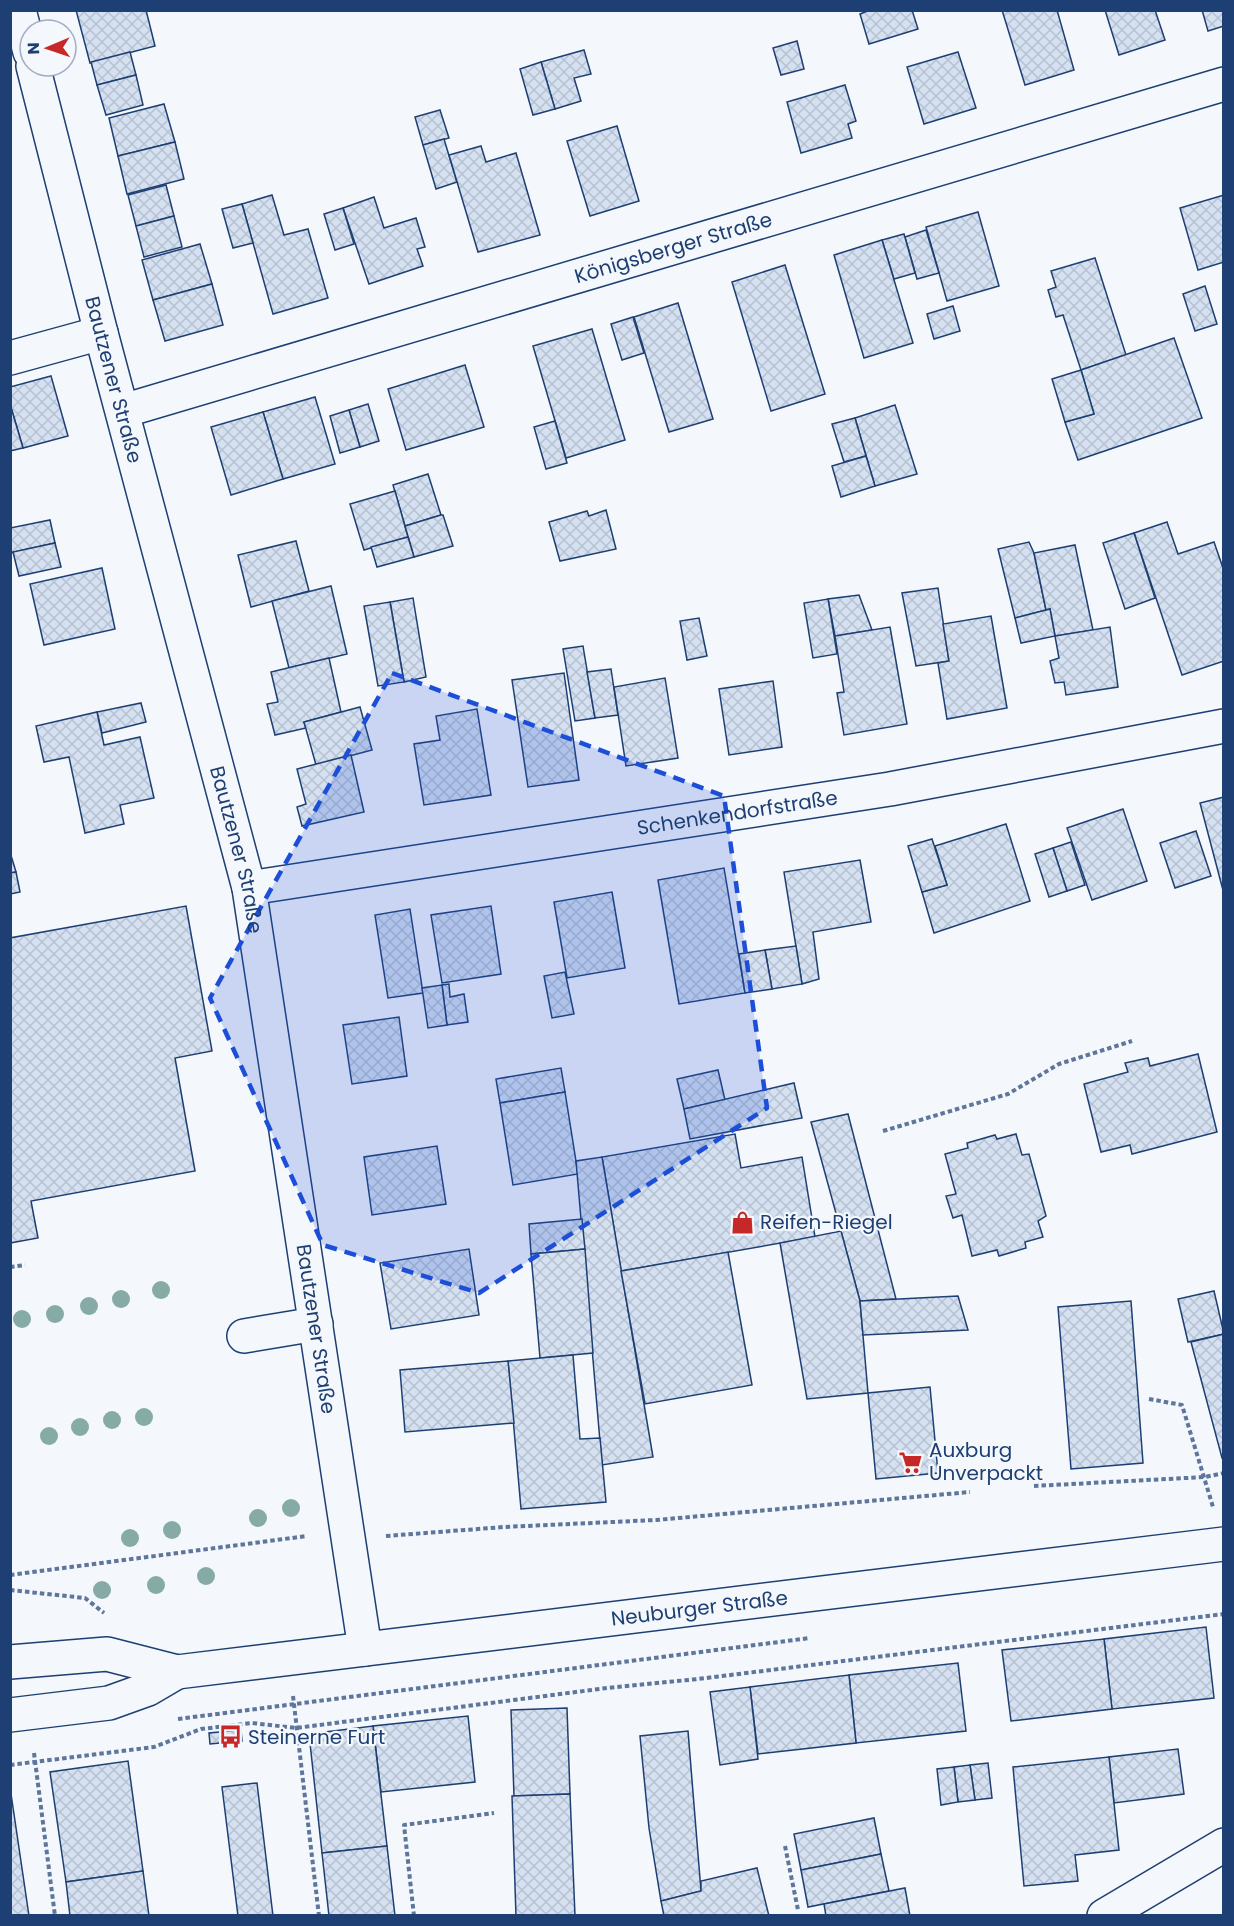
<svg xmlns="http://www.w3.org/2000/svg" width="1234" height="1926" viewBox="0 0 1234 1926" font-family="Poppins,sans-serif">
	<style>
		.building { fill: url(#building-cross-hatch); stroke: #1d3f73; stroke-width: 1.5 }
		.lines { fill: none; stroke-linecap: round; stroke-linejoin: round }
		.minor-casing { stroke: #1d3f73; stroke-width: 36 }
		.path { stroke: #5e769c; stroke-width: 4; stroke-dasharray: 4.5 3; stroke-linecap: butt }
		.minor { stroke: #f4f7fb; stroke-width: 33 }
		.tree { fill: #86aba6 }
		.marked { fill: #1d4ed8; fill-opacity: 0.2; stroke: #1d4ed8; stroke-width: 4.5; stroke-dasharray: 12 8; stroke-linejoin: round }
		.labels { text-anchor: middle; stroke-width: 4.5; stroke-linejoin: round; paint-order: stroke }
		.street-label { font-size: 20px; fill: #1d3f73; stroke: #f4f7fb }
		.poi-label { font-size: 20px; fill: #1d3f73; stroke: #f4f7fb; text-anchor: start }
	</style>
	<defs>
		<pattern id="building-cross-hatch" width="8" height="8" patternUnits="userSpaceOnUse" patternTransform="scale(1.5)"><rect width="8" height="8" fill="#d5e0f0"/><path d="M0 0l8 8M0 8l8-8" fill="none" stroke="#b6c1d1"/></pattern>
	</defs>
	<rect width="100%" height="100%" fill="#f4f7fb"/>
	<g class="building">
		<polygon points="76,10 146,10 155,46 90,63"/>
		<polygon points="870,10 912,10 918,29 869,44 860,14"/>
		<polygon points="1002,10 1057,10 1074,70 1025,85"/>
		<polygon points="1105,10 1155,10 1165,40 1119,55"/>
		<polygon points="1202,10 1224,10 1224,26 1208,31"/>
		<polygon points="797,41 804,69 781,75 773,48"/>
		<polygon points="584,50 591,74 574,78 581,101 555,109 541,62"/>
		<polygon points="130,52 136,75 97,85 91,62"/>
		<polygon points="958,52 976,108 924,124 907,67"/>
		<polygon points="541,62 555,109 533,115 520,69"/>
		<polygon points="136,75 143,105 106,115 97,85"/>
		<polygon points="845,85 856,121 848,124 852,138 801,153 787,102"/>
		<polygon points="164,104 175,142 118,156 109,118"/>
		<polygon points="440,110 449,138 423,145 415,117"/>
		<polygon points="617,126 639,201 590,216 567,141"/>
		<polygon points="444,139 457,182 436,189 423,145"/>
		<polygon points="175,142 184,179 127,194 118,156"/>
		<polygon points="481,146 486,162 516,153 540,235 478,252 449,155"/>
		<polygon points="166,185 174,216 136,226 128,195"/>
		<polygon points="272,195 284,235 308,229 328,298 273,314 242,204"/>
		<polygon points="1224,195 1224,262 1198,270 1180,208"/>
		<polygon points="374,197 384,228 416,218 425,247 417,249 423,266 369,284 343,208"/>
		<polygon points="242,204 253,243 233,248 222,209"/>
		<polygon points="343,208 354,244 335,250 324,214"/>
		<polygon points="978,212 999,286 947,301 926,227"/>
		<polygon points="174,216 182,247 144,257 136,226"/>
		<polygon points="926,230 939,273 917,279 905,237"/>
		<polygon points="904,234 915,273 894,279 882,240"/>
		<polygon points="882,240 913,343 864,358 834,255"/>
		<polygon points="200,244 212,284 153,300 142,260"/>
		<polygon points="1095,258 1126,355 1081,370 1063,315 1056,317 1048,290 1056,287 1051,271"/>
		<polygon points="785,265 825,394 771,411 732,282"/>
		<polygon points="212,284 223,325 165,341 153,300"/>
		<polygon points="1205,286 1217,324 1195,331 1183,294"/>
		<polygon points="678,303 713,419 669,432 634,317"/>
		<polygon points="953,306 960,331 934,339 927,314"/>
		<polygon points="633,317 644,353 622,360 611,324"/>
		<polygon points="592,329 625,440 566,458 533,346"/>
		<polygon points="1174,338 1202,418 1078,460 1065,422 1094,414 1081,370"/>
		<polygon points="465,365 484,427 406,450 388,389"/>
		<polygon points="1081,370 1094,414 1065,422 1052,379"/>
		<polygon points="51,376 68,436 23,448 10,404 10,387"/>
		<polygon points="315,397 335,464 283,479 263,412"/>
		<polygon points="10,404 23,448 10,451"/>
		<polygon points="368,404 379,441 360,447 349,410"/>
		<polygon points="895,405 917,474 875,486 855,418"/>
		<polygon points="349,410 360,447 340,453 330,416"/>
		<polygon points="263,412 283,479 231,495 211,427"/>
		<polygon points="855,418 866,456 844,462 832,424"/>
		<polygon points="555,421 567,463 546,469 534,427"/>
		<polygon points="866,456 875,486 841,497 832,466"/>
		<polygon points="428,474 441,515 405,526 393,485"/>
		<polygon points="395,491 408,537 364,550 350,504"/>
		<polygon points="606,510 616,549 560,561 549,522 587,511 589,516"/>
		<polygon points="441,515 443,515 453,546 414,557 405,526"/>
		<polygon points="50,520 55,543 10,553 10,528"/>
		<polygon points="1167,522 1178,554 1214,542 1224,571 1224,661 1182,675 1134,533"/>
		<polygon points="1134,533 1155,598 1125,609 1103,543"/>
		<polygon points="408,537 414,557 377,567 371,547"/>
		<polygon points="296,541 309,591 251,607 238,555"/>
		<polygon points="1029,542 1034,553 1046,610 1015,618 998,549"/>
		<polygon points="55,543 61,567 19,576 13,552"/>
		<polygon points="1075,545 1093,630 1055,636 1050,609 1046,610 1034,553"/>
		<polygon points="102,568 115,629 44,645 30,584"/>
		<polygon points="331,586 347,654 289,668 272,601"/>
		<polygon points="938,588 949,661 916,666 902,593"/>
		<polygon points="859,595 872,630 835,636 828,599"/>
		<polygon points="413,598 426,677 404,682 390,602"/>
		<polygon points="828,599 837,654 813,658 804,603"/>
		<polygon points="390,602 404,682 378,686 364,606"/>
		<polygon points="1050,609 1055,636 1021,643 1015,618"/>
		<polygon points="991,616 1007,708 947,719 938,663 949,661 943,624"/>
		<polygon points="699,618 707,656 687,660 680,621"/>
		<polygon points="890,627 907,724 844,735 837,693 844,692 835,636"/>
		<polygon points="1110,627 1118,687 1066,695 1064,682 1055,683 1050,661 1059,658 1055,636"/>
		<polygon points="583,646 595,718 575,721 563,649"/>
		<polygon points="329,658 341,712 304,722 306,728 275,735 267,704 278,702 271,672"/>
		<polygon points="611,669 618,715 595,718 587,672"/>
		<polygon points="564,673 579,780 528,787 512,680"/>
		<polygon points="665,678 678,758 626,766 614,687"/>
		<polygon points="773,681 782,747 729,755 719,689"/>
		<polygon points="141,703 146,722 102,733 97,712"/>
		<polygon points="360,707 372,750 316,765 304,722"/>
		<polygon points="477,709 491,795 424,805 414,744 440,740 436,716"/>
		<polygon points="97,712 104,745 140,737 154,798 120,805 124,824 85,833 69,757 44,762 36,726"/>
		<polygon points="351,755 364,812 302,826 297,807 306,804 297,769"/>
		<polygon points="1224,797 1224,894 1200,803"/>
		<polygon points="1123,809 1147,881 1092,900 1067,828"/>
		<polygon points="1006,824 1030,901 934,933 922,892 947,885 935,846"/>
		<polygon points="1196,831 1211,876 1175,888 1160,843"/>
		<polygon points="932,839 947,885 922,892 908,846"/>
		<polygon points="1071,842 1085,885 1067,891 1053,848"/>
		<polygon points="1053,848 1067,891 1049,897 1035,854"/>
		<polygon points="10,852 16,872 10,873"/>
		<polygon points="860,860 871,922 813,932 819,979 802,984 784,872"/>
		<polygon points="724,868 745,993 679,1004 658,880"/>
		<polygon points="16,872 20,892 10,894 10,873"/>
		<polygon points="612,892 625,968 567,978 554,902"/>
		<polygon points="186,906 212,1051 175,1058 195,1171 31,1201 38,1238 10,1243 10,938"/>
		<polygon points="491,906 501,974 442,983 431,915"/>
		<polygon points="410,909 423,993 388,998 375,915"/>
		<polygon points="796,946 802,984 772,989 765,950"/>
		<polygon points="765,950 772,989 745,993 739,954"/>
		<polygon points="565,972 574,1014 552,1018 544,976"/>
		<polygon points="449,984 450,997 464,994 468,1022 447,1025 442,985"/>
		<polygon points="442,985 447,1025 428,1028 422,988"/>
		<polygon points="399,1017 407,1076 352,1084 343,1025"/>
		<polygon points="1198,1054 1217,1132 1132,1154 1130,1145 1101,1152 1084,1084 1128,1072 1125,1063 1148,1058 1150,1066"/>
		<polygon points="561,1068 565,1092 500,1103 496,1079"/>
		<polygon points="718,1070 725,1100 684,1109 677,1079"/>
		<polygon points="794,1083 802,1118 690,1139 684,1109"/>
		<polygon points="565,1092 578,1174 513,1185 500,1103"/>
		<polygon points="848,1114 896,1299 860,1301 811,1122"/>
		<polygon points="735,1134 741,1168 802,1157 815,1237 621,1271 602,1157"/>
		<polygon points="1016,1134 1022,1155 1029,1154 1046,1216 1038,1221 1043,1237 1025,1242 1026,1248 999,1256 997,1250 972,1256 962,1215 953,1218 946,1196 956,1194 945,1154 968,1148 967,1143 995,1135 997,1139"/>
		<polygon points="437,1146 446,1204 372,1215 364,1157"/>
		<polygon points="602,1157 653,1457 602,1465 576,1161"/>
		<polygon points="582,1219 585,1249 531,1254 529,1224"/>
		<polygon points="841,1231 860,1301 868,1393 807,1399 780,1243"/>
		<polygon points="469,1249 479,1315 391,1329 380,1263"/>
		<polygon points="585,1249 593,1353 540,1358 531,1254"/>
		<polygon points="728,1252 752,1385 645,1404 621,1271"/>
		<polygon points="1214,1291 1224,1334 1188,1342 1178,1299"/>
		<polygon points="958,1296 968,1330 863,1335 860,1301"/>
		<polygon points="1131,1301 1143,1463 1071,1469 1058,1307"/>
		<polygon points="1224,1334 1224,1457 1222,1458 1191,1342"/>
		<polygon points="573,1355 580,1439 600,1438 606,1502 521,1509 508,1361"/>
		<polygon points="508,1361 514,1423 405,1432 400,1370"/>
		<polygon points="930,1387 938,1473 876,1479 868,1393"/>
		<polygon points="1206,1627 1214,1698 1112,1709 1104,1639"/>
		<polygon points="1104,1639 1112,1709 1011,1721 1002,1650"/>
		<polygon points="958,1663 966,1731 856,1743 849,1675"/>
		<polygon points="849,1675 856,1743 758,1754 750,1687"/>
		<polygon points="750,1687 758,1759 720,1765 710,1692"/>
		<polygon points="567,1708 570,1794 514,1796 511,1710"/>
		<polygon points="468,1716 475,1782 381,1792 373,1726"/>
		<polygon points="373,1726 387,1846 322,1853 309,1734"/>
		<polygon points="241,1730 242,1741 210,1744 209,1733"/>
		<polygon points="688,1731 701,1891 661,1901 649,1828 640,1736"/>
		<polygon points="1178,1749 1184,1794 1114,1803 1109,1757"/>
		<polygon points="1109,1757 1119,1850 1075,1855 1078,1881 1024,1886 1013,1767"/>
		<polygon points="128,1761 143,1871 66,1882 50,1772"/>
		<polygon points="988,1763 992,1798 975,1800 970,1765"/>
		<polygon points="970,1765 975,1800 958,1802 954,1767"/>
		<polygon points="954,1767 958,1802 941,1805 937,1769"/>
		<polygon points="257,1783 273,1916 238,1916 222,1787"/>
		<polygon points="10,1787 29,1916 10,1916"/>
		<polygon points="570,1794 575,1916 516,1916 512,1796"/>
		<polygon points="874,1818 881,1854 801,1870 794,1834"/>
		<polygon points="387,1846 395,1916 329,1916 322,1853"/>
		<polygon points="881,1854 889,1891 808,1907 801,1870"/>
		<polygon points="757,1868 769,1916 664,1916 661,1901 701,1891 701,1881"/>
		<polygon points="143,1871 149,1916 70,1916 66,1882"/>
		<polygon points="905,1888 910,1916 826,1916 824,1904"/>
	</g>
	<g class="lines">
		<defs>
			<g id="minor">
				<polyline points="19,10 30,52"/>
				<path id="s1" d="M33 66 101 333 249 888 365 1649"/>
				<polyline points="10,358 101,333"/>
				<path id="s2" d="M123 411 1224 84"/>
				<path id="s3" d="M249 888 890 789 1224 726"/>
				<polyline points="244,1336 316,1324"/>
				<path id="s4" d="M10 1662 107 1654 177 1672 1224 1544"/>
				<polyline points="10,1715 109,1703 148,1689 177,1672"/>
				<polyline points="1104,1916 1224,1845"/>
			</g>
		</defs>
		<use href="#minor" class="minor-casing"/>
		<g class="path">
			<polyline points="883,1131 1008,1094 1059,1064 1132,1041"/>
			<polyline points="10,1267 25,1265"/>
			<polyline points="1149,1399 1182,1405 1213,1507"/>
			<polyline points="1034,1486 1205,1477 1224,1473"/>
			<polyline points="386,1536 504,1527 656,1520 970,1492"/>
			<polyline points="10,1575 307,1536"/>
			<polyline points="10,1590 85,1598 104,1613"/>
			<polyline points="293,1696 319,1916"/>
			<polyline points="178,1719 810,1638"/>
			<polyline points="34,1753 55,1916"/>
			<polyline points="10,1765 154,1747 201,1729 252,1723 296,1728 607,1688 698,1679 1224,1614"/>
			<polyline points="785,1846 798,1910"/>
			<polyline points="414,1916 404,1825 494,1813"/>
		</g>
		<use href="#minor" class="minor"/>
	</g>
	<g class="tree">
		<circle cx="161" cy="1290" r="9"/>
		<circle cx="121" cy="1299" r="9"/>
		<circle cx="89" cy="1306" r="9"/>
		<circle cx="55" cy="1314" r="9"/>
		<circle cx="22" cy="1319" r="9"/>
		<circle cx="144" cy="1417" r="9"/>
		<circle cx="112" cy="1420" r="9"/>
		<circle cx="80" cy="1427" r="9"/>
		<circle cx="49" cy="1436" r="9"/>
		<circle cx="291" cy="1508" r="9"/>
		<circle cx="258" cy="1518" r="9"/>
		<circle cx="172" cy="1530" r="9"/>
		<circle cx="130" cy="1538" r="9"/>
		<circle cx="206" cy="1576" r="9"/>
		<circle cx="156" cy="1585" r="9"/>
		<circle cx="102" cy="1590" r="9"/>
	</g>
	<path class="marked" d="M392 673 724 796 767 1108 479 1293 323 1245 210 998Z"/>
	<defs>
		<symbol id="shop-bare" viewBox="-9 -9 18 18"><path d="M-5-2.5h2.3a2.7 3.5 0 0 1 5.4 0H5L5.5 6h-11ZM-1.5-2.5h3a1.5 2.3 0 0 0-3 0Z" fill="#c62828" stroke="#f4f7fb" stroke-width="2.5" paint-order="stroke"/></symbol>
		<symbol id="supermarket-bare" viewBox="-9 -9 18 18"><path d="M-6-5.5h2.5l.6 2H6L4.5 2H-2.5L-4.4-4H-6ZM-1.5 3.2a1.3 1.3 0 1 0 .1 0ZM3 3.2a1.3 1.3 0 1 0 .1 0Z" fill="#c62828" stroke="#f4f7fb" stroke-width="2.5" paint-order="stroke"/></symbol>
		<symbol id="bus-bare" viewBox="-9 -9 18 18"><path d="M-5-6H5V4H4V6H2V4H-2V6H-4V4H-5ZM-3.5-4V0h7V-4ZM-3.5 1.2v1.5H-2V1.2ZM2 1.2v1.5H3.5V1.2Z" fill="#c62828" stroke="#f4f7fb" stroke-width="2.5" paint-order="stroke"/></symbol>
	</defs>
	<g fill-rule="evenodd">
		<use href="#shop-bare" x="726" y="1206" width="33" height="33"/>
		<use href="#supermarket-bare" x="894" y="1446" width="33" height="33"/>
		<use href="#bus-bare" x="214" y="1720" width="33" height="33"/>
	</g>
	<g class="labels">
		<g class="street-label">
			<text dy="7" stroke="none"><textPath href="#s2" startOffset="574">Königsberger Straße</textPath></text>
			<text dy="7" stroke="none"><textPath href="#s1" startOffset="324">Bautzener Straße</textPath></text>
			<text dy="7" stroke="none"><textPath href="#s3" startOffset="494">Schenkendorfstraße</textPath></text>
			<text dy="7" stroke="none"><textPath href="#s1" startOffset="810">Bautzener Straße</textPath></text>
			<text dy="7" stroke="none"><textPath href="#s1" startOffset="1296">Bautzener Straße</textPath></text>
			<text dy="7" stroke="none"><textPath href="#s4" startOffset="696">Neuburger Straße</textPath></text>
		</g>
		<g class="poi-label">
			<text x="760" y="1229">Reifen-Riegel</text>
			<text x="929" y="1457">Auxburg<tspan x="929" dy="23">Unverpackt</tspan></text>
			<text x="248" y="1744">Steinerne Furt</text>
		</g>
	</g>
	<rect width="1234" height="1926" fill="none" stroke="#1d3f73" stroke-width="24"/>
	<g transform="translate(48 48) rotate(268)"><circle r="28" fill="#f4f7fb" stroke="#9eadc5" stroke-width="1.5"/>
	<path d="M0-4.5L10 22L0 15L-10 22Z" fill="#c62828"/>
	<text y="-9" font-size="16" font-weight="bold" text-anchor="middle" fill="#1d3f73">N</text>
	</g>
</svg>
